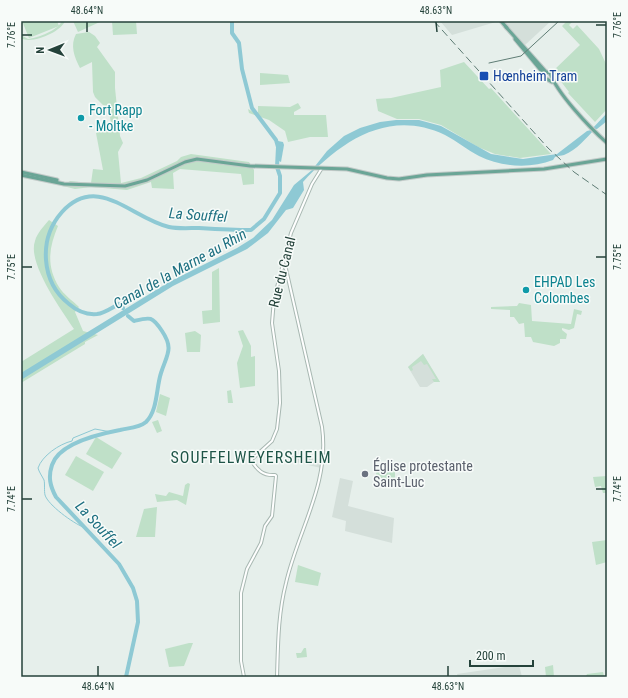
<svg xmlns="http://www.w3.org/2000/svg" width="628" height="698" viewBox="0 0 628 698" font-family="'Roboto Condensed',sans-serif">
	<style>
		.built { fill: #d4dfda }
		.green { fill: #bfe0c8 }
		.water { fill: #8ec9d4 }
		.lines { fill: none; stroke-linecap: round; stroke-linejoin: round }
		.stream { stroke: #8ec9d4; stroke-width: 1 }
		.river { stroke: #8ec9d4; stroke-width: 4 }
		.minor-casing { stroke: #a8b8b2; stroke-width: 4 }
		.major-casing { stroke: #c2cac8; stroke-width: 5 }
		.minor { stroke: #fff; stroke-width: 2 }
		.major { stroke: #6aa596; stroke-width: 3 }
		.tram { stroke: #5f7d75; stroke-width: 1 }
		.rail { stroke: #5f7d75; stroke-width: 1; stroke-dasharray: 8 4; stroke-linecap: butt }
		.ticks { fill: none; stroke: #24423a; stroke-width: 1.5 }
		.transit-dot { fill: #1a4fb4; stroke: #f7fbf9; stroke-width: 1.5 }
		.culture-dot { fill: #0f9aa8; stroke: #f7fbf9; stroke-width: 1.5 }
		.worship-dot { fill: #6b7280; stroke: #f7fbf9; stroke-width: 1.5 }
		.labels { text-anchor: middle; stroke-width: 3; stroke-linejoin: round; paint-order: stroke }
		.transit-label { font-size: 14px; fill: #164399; stroke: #f7fbf9; text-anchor: start }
		.culture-label { font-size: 14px; fill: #0d838f; stroke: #f7fbf9; text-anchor: start }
		.street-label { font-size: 14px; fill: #24423a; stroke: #f7fbf9 }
		.worship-label { font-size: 14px; fill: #5b616d; stroke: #f7fbf9; text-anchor: start }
		.water-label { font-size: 15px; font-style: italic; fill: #1c6f80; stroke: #f7fbf9 }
		.quarter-label { font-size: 16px; letter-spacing: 1px; fill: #1f5548; stroke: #f7fbf9 }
		.neatline { fill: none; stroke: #24423a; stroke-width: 1.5 }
		.ticks-label { font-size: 10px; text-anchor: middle; fill: #24423a }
	</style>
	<rect width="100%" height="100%" fill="#e6efeb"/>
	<g class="built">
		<polygon points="440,21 499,21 452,35"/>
		<polygon points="502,21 551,21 525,45"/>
		<polygon points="423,354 440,382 434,382 427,387 420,387 408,367"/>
		<polygon points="292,455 321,460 321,468 287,460"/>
		<polygon points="340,478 353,481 348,506 394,518 392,543 345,531 346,521 332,517"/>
		<polygon points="519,665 522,677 458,677 457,674"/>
	</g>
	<g class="green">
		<polygon points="22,21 57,21 59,26 29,38"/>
		<path d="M62 21H65C61 32 31 45 21 38V35L28 39C38 38 58 30 62 21Z"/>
		<polygon points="73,21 102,21 78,32"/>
		<polygon points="112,21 136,21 137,34 113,35"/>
		<polygon points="567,21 572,22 569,25 573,29 577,25 599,49 607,66 607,109 595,122 568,93 569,92 553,71 580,45 562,26"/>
		<path d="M89 32 95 36 100 43 97 47 115 72V88L120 136 123 143 118 152 121 183 141 178 177 161 181 157 191 154 249 162 254 170V184L243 185 241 174 180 169 173 173 174 189 152 188 151 182 127 190 91 187 75 189 63 186 70 181 91 183 93 169 103 170 96 133 102 128 107 130 112 129 109 111 95 97 93 92 92 62 80 68C74 57 70 45 76 34Z"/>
		<polygon points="464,62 489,89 491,88 551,154 520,158 495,154 478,147 441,125 419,119 397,119 378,111 376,99 391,98 441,87 440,70"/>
		<polygon points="260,73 288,75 290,83 260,85"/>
		<polygon points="298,103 301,108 294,112 294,115 326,115 328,137 310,137 288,142 285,131 269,120 249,113 248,109 255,113 258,112 258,106 290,107"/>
		<path d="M49 220 58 226C49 247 46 266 59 287 63 294 73 301 79 307L75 312 83 331 98 335 85 342V344L21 383V362L74 329C62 311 27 263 35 241 37 233 44 226 49 220Z"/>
		<polygon points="219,268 220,322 203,324 202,311 212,310 212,272"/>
		<polygon points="519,303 531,305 532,321 571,324 574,309 582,311 581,315 577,314 574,328 569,330 562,328 562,330 567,334 566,339 560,339 560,343 554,346 533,342 531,337 525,337 524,323 519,324 514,317 510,317 510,310 491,309 491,307 517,306"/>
		<polygon points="243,330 251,346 251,357 255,356 255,386 240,388 237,363 243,346 238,331"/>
		<polygon points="195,331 201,335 200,352 187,352 185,333"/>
		<polygon points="423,354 440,382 434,382 432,379 436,379 427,364 424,365 421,361 412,367 413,370 411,371 408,367"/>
		<polygon points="231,390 233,403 228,403 227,391"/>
		<polygon points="160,394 170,398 166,416 156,412"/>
		<polygon points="158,420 162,431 157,433 152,422"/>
		<polygon points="96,437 122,453 112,469 86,454"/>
		<polygon points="76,456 104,472 93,491 65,475"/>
		<polygon points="377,469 395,471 395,484 375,481"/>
		<polygon points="607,476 607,493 603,493 601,486 595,487 593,477"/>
		<polygon points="188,483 190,484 186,505 177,500 157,502 155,494 166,496 169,492 183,496 185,485"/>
		<polygon points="157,507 155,537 136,537 144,509"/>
		<polygon points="607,540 607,562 596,565 592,542"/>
		<polygon points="298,565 321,573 318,586 295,582"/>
		<polygon points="189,643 193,643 184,666 169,667 165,649"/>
		<polygon points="304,648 306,648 307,657 297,658 296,653 301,653"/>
		<polygon points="553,665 554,677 546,677 545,667"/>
		<polygon points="603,672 604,676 580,677 586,676 587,674"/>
	</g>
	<g class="water">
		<path d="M607 113V121L597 129H595C586 138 577 150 564 155 561 156 558 155 555 157L553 160C530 169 501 167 479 156 467 150 457 141 445 135 388 108 340 142 303 182L304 190 293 208 286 210 268 233 247 249 173 286 21 380V373L169 282 237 248 253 238 272 220 294 185 312 170 327 151 344 136 360 128 380 122 396 120H419L441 126 491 154 523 159 557 154 587 131 591 130Z"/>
		<polygon points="278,141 283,142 284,145 281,162 279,161"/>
	</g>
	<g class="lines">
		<path class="stream" d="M83 527C73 523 48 505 45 495 44 491 45 483 44 480 42 476 39 472 38 468 42 456 59 444 72 441L73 438 95 429 111 432"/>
		<g class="river">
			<path d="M123 308 119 304C111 308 105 313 97 314 86 315 77 311 69 304 41 282 38 239 62 212 98 173 131 218 169 227 178 229 189 228 199 228 216 229 233 230 251 230L264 219 280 193V176L277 167 278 147 276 140 252 108 242 69 239 43 232 33V21"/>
			<path d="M126 677 138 622 137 601 133 588 119 564 56 497C50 486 48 477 52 465 59 443 99 434 120 430 128 428 139 428 146 422 158 410 156 388 161 373 167 354 174 349 162 331 152 316 150 317 134 321L128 316"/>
		</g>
		<defs>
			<g id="minor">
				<path d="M244 677 241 661V593L247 569 261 543 265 526 272 516 276 476 275 475C263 476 257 470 251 460L272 441 277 429 280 403 279 371 272 323 274 299 291 233 312 184 322 168"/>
				<path d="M277 677C278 645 278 614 286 583 298 530 330 484 322 427L286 269 283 264"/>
			</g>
			<g id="major">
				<polyline points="501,21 507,28"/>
				<path d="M506 27 546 72 550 73C557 93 589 127 607 143"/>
				<polyline points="515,39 544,74 545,78 552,82"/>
				<polyline points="21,172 57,180"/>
				<polyline points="21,175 64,184 125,186 147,180 185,162 197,159 250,166 347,169 387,178 399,179 427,175 544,169 607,159"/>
			</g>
		</defs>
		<use href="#minor" class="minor-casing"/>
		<use href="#major" class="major-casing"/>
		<use href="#minor" class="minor"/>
		<use href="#major" class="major"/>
		<polyline class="tram" points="489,63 521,56 559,21"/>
		<polyline class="rail" points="434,21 548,148 574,172 607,195"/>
	</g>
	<path class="ticks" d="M87 22V32M436 22 437 32M596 25H606M22 35H32M596 257H606M22 267H32M596 489H606M22 499H32M98 666V676M448 666V676"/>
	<rect class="transit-dot" x="479" y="71" width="10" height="10" rx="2"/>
	<g class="culture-dot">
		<circle cx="81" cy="118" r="4"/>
		<circle cx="526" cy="290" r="4"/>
	</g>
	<circle class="worship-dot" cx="365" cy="474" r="4"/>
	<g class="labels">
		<g class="transit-label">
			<text x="493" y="81">Hœnheim Tram</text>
		</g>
		<g class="culture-label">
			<text x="89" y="115">Fort Rapp<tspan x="89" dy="16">- Moltke</tspan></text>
			<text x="534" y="287">EHPAD Les<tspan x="534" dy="16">Colombes</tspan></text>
		</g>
		<g class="street-label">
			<text transform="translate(282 272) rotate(-76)" y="5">Rue du Canal</text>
		</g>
		<g class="worship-label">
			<text x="373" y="471">Église protestante<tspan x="373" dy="16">Saint-Luc</tspan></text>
		</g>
		<g class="water-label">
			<text transform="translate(198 215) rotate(4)" y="5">La Souffel</text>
			<text transform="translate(180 269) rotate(-29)" y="5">Canal de la Marne au Rhin</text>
			<text transform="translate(98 525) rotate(47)" y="5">La Souffel</text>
		</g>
		<g class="quarter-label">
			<text x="251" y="463">SOUFFELWEYERSHEIM</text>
		</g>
	</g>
	<rect width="628" height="698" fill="none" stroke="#f7fbf9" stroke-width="44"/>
	<g transform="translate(50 50) rotate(269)" stroke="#f7fbf9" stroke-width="3" paint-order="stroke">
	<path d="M0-3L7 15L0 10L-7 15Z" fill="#24423a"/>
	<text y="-6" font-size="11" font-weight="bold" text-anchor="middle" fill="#24423a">N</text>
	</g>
	<path d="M470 660v6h63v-6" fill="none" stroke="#24423a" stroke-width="2"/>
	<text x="476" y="660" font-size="12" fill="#24423a" stroke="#f7fbf9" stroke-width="3" paint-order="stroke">200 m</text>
	<rect x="22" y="22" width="584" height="654" class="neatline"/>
	<g class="ticks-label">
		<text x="87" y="14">48.64°N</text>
		<text x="436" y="14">48.63°N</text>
		<text transform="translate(617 25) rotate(-90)" y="4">7.76°E</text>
		<text transform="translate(11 35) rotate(-90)" y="4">7.76°E</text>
		<text transform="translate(617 257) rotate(-90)" y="4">7.75°E</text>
		<text transform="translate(11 267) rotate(-90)" y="4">7.75°E</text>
		<text transform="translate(617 489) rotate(-90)" y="4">7.74°E</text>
		<text transform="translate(11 499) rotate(-90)" y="4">7.74°E</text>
		<text x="98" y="690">48.64°N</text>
		<text x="448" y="690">48.63°N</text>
	</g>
</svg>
